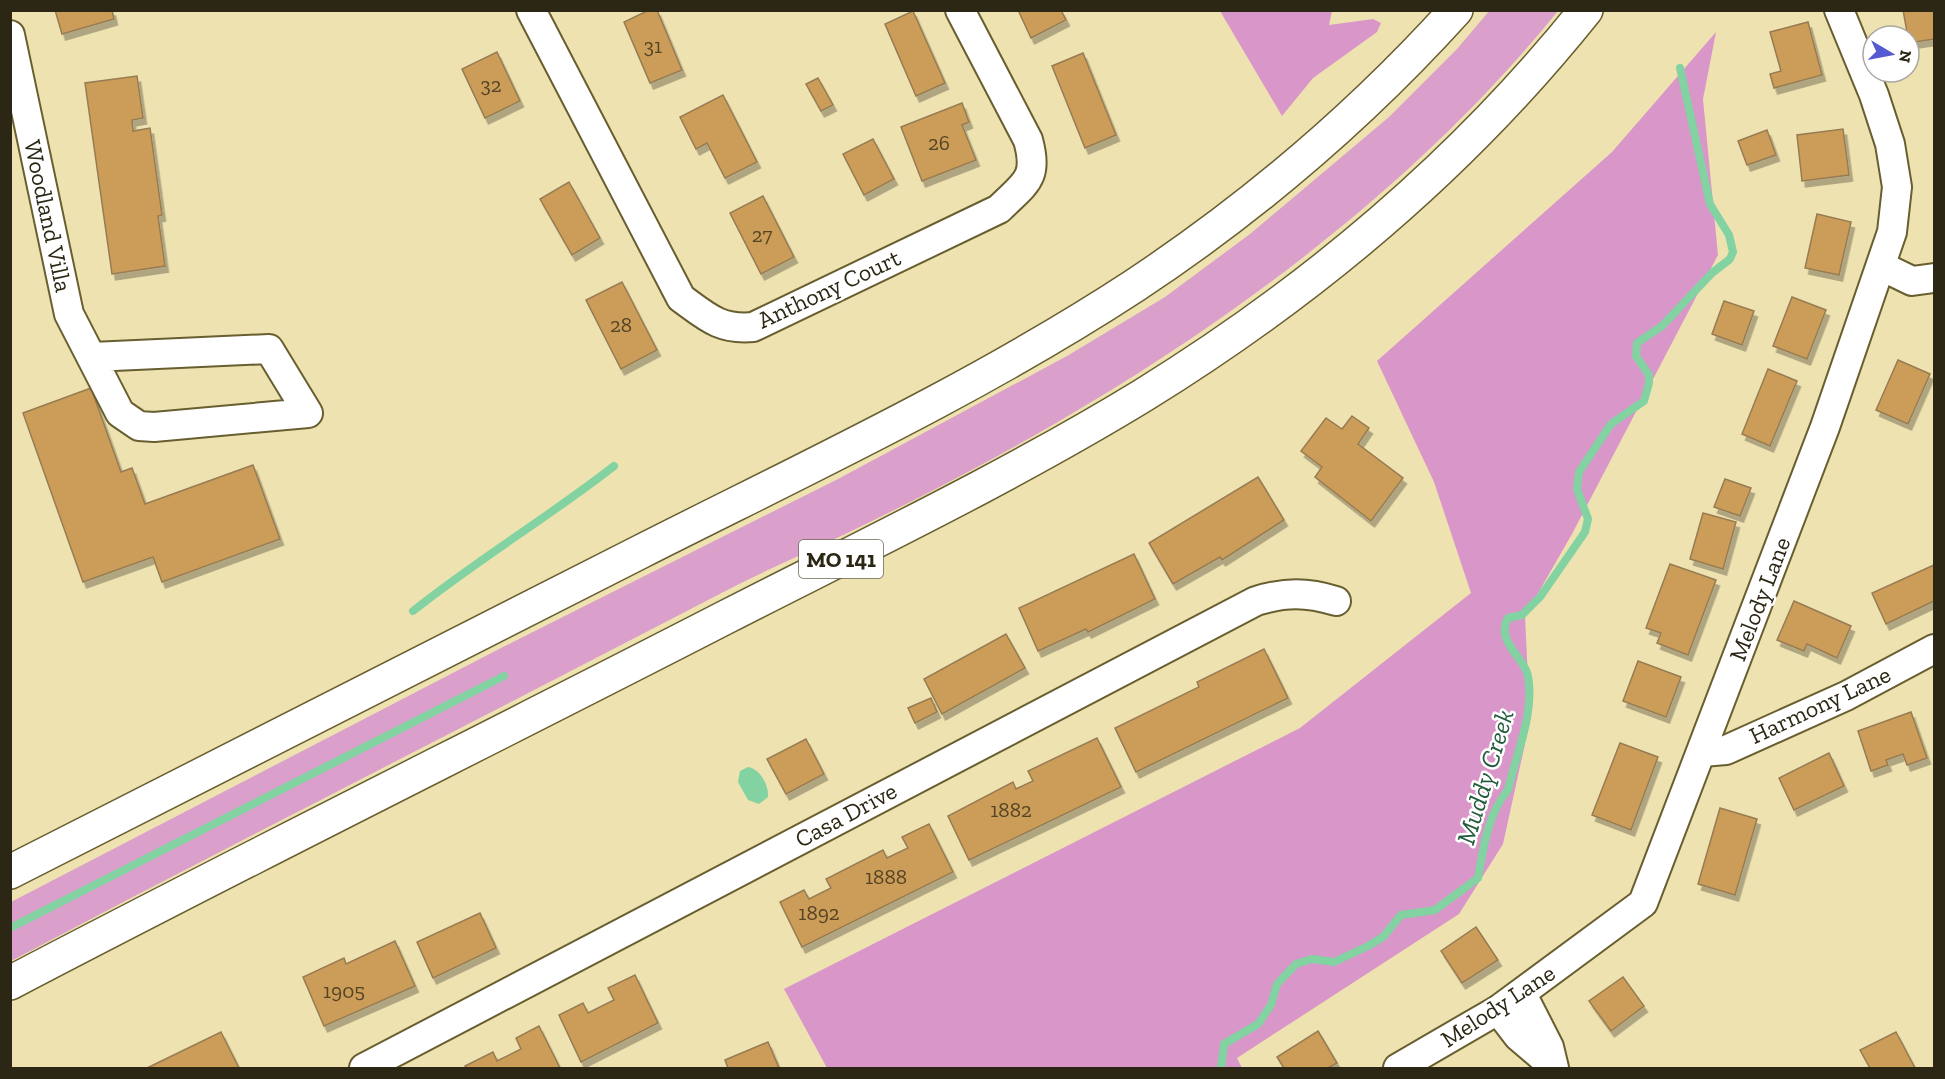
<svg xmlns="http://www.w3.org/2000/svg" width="1945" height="1079" viewBox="0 0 1945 1079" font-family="'Zilla Slab',serif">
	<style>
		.green { fill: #da9fca }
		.forest { fill: #d996c8 }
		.water { fill: #83d2a2 }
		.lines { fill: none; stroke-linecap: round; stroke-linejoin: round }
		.stream { stroke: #83d2a2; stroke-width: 8 }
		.building { fill: #cb9d58; stroke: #977c53; stroke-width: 1.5; filter: url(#shadow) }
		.minor-casing { stroke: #685e30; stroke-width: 32 }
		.highway-casing { stroke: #685e30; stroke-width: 36 }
		.minor { stroke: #fff; stroke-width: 28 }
		.highway { stroke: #fff; stroke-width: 33 }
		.labels { text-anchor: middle; stroke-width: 5; stroke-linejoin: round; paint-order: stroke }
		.number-label { font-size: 21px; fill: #544425 }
		.shield { fill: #fff; stroke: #6b685a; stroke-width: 1.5 }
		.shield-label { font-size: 22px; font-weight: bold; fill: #2c2714 }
		.street-label { font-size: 24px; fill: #2c2714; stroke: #fff }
		.water-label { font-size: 26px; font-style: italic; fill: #225b3c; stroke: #fff }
	</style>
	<defs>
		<filter id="shadow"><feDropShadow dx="3.5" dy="6" stdDeviation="0" flood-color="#0004"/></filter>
	</defs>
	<rect width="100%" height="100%" fill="#eee2b0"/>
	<path class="green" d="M1490 10 1558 11C1424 177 1241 316 1056 423 996 458 933 491 870 522 826 544 781 563 737 585 495 711 252 834 11 961V902L501 648 838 479 1067 356 1165 297 1250 234 1389 117 1457 49Z"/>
	<g class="forest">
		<polygon points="1220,11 1332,11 1329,25 1373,19 1381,23 1377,32 1313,78 1282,116"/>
		<polygon points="1716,32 1703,99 1718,255 1572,534 1525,616 1530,721 1503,844 1459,914 1237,1058 1242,1068 827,1068 784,989 1300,728 1471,593 1434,482 1377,361 1612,152"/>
	</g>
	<path class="water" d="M748 767C760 769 769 785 768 797L759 804 748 800 738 782 740 771Z"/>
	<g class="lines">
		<g class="stream">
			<path d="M413 611C478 559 549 517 614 466"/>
			<polyline points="10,928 504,676"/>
			<path d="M1221 1068 1224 1044 1258 1024 1271 1005 1277 984 1296 964 1312 959 1334 962 1368 946 1383 937 1401 915 1435 910 1478 878C1483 849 1488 813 1508 790 1516 754 1535 713 1528 676 1524 656 1495 642 1508 618L1522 615 1540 597 1585 532 1588 519 1577 489 1579 472 1611 424 1644 401 1649 383V375L1636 356 1637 343 1662 326 1712 273 1730 259 1733 252 1729 235 1710 204 1680 68"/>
		</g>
	</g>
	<g class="building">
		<polygon points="55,10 112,10 114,19 62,34"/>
		<polygon points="649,10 657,10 682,70 650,83 624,22"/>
		<polygon points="1018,10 1061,10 1066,20 1031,38"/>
		<polygon points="1903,10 1934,10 1934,39 1909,43"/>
		<polygon points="913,11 945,83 916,96 885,24"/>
		<polygon points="1808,22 1822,75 1774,88 1770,74 1781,71 1770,32"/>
		<polygon points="497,52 520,101 485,118 462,69"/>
		<polygon points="1083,53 1116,135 1085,148 1052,66"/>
		<polygon points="137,76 143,118 132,120 133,131 150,128 162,215 158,216 165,266 112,274 85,83"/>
		<polygon points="818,78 833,105 821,111 806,84"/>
		<polygon points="723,95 757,162 725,178 707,143 696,149 680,117"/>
		<polygon points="962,103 969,122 962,125 976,160 922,181 901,127"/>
		<polygon points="1843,129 1849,175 1802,181 1797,135"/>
		<polygon points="1767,130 1776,155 1747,165 1738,141"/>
		<polygon points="873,139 894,179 864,195 843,154"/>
		<polygon points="569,182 600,238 572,255 540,199"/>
		<polygon points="763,196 794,257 761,274 730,213"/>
		<polygon points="1817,214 1851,222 1839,275 1805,268"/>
		<polygon points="622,282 657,350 621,369 586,300"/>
		<polygon points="1792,297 1826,310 1807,359 1773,346"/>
		<polygon points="1724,301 1754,311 1742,345 1712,334"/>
		<polygon points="1898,360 1930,374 1908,424 1876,410"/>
		<polygon points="1768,369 1797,381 1770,446 1742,434"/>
		<polygon points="91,388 121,472 132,468 145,504 253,465 280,539 162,582 153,557 83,582 23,413"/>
		<polygon points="1352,416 1369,428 1358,444 1403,478 1371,521 1315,477 1322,467 1301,451 1326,418 1342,429"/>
		<polygon points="1258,477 1284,520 1222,560 1220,557 1173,584 1149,543"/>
		<polygon points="1725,479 1751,488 1740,516 1714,507"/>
		<polygon points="1703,513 1736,522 1723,569 1690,559"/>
		<polygon points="1134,554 1155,599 1088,632 1086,629 1038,651 1019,608"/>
		<polygon points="1670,564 1716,580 1688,655 1657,643 1661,633 1646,628"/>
		<polygon points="1934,565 1934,601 1886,624 1872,593"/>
		<polygon points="1794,601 1851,626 1837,658 1807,644 1804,651 1777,640"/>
		<polygon points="1006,634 1025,668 942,714 924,679"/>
		<polygon points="1264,649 1288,698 1136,772 1115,728 1199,687 1197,682"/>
		<polygon points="1638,661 1681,677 1666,717 1623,701"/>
		<polygon points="931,698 937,712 915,723 908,708"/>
		<polygon points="1911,712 1927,758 1907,765 1903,754 1886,760 1888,765 1871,771 1858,731"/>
		<polygon points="1097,738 1121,787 969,860 948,816 1013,782 1016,789 1033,781 1028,771"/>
		<polygon points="806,739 824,774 786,794 767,759"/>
		<polygon points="1620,743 1658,757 1631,830 1592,815"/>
		<polygon points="1829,753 1844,786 1794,810 1779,778"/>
		<polygon points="1720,808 1757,819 1735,895 1698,884"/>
		<polygon points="929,824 953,872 802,947 780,902 804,890 809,899 831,888 826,879 883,850 887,858 908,848 902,837"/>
		<polygon points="480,913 496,948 433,978 417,942"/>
		<polygon points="1476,927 1498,960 1462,983 1441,951"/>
		<polygon points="395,941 415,986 324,1026 303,977 344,958 346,964"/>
		<polygon points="635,975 658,1023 581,1062 559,1015 583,1003 588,1013 614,1000 608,988"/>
		<polygon points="1623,977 1644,1006 1611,1031 1589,1001"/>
		<polygon points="539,1026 560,1068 467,1068 465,1066 493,1052 497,1061 521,1049 516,1038"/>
		<polygon points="1318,1031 1337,1063 1328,1068 1284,1068 1277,1057"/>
		<polygon points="221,1032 239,1068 147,1068"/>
		<polygon points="1896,1032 1915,1068 1870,1068 1860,1050"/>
		<polygon points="768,1042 779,1068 728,1068 725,1060"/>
	</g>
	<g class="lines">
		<defs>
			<g id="minor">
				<path d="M531 10 681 298C707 317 720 330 753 327L999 209C1025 183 1039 179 1028 140L960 10"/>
				<polyline points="10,35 69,314 120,413 139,426 154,427 308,413 269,349 92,357"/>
				<polyline points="1881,266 1912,281 1934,278"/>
				<polyline points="1702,752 1726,750 1846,696 1934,649"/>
				<polyline points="1522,994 1549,1047 1554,1068"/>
				<polyline points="1498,1010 1518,1036 1553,1066"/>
				<path d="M364 1068 1256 601C1285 592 1307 592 1336 601"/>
				<polyline points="1398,1068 1498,1010 1643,903 1825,427 1892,232 1897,187 1890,144 1874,95 1839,10"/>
			</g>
			<g id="highway">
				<path d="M10 872C220 765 430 658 640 552 806 468 978 388 1134 286 1252 208 1361 115 1456 10"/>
				<path d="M10 983C248 858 489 739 728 616 867 545 1009 477 1142 396 1309 293 1463 164 1586 10"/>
			</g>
		</defs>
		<use href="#minor" class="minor-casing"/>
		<use href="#highway" class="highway-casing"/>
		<use href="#minor" class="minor"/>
		<use href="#highway" class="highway"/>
	</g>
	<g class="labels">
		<g class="number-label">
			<text x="653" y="53">31</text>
			<text x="491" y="92">32</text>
			<text x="939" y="150">26</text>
			<text x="762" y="242">27</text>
			<text x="621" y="332">28</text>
			<text x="1011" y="817">1882</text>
			<text x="886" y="884">1888</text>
			<text x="819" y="920">1892</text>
			<text x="344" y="998">1905</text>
		</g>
		<rect class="shield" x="799" y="540" width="84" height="38" rx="4.5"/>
		<g class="shield-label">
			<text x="841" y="567">MO 141</text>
		</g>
		<g class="street-label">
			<text transform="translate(48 216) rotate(78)" y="8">Woodland Villa</text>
			<text transform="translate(829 289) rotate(-25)" y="8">Anthony Court</text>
			<text transform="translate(1760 599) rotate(-69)" y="8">Melody Lane</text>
			<text transform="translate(1820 705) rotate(-25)" y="8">Harmony Lane</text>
			<text transform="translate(846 815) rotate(-28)" y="8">Casa Drive</text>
			<text transform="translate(1498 1006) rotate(-33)" y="8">Melody Lane</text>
		</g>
		<g class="water-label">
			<text transform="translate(1485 777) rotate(-73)" y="9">Muddy Creek</text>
		</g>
	</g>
	<rect width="1945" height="1079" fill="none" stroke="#2c2714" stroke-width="24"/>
	<g transform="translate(1891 54) rotate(100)"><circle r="28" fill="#ffffff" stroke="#aba9a1" stroke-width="1.5"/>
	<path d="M0-4.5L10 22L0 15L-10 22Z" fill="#555ad1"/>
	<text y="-9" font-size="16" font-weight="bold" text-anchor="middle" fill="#2c2714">N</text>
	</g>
</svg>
